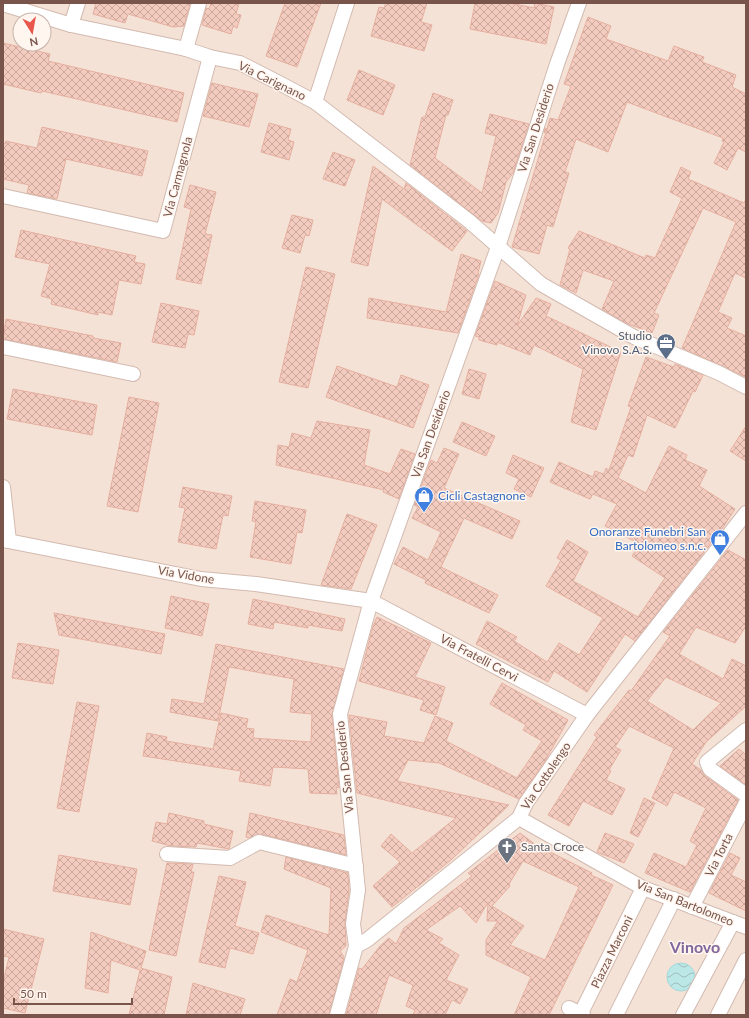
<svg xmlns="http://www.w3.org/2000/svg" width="749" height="1018" viewBox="0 0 749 1018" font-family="Lato,sans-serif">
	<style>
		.residential { fill: #f5e2d6; fill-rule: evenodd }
		.water { fill: url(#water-waves); stroke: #a2d9d9 }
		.building { fill: url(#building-cross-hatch); stroke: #e6af9f; fill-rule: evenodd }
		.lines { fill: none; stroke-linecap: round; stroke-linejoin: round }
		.street-casing { stroke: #d2bab0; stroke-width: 16 }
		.street { stroke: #fff; stroke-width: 14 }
		.labels { text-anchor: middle; stroke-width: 3; stroke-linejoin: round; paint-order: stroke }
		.street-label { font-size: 12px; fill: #78544b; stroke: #fff6ef }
		.service-label { font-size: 12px; fill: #4e5e75; stroke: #fff6ef; text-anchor: end }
		.shop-label { font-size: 12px; fill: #366cbe; stroke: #fff6ef; text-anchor: start }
		.worship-label { font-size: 12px; fill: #5b616d; stroke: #fff6ef; text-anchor: start }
		.district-label { font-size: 16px; font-weight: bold; fill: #81679b; stroke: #fff6ef }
	</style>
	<defs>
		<pattern id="water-waves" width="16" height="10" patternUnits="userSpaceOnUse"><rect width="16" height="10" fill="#bce7e7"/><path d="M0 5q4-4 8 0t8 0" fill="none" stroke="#9ebebd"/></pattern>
		<pattern id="building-cross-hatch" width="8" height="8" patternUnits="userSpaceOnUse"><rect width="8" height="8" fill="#f3ccbf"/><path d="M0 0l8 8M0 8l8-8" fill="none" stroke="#caa89d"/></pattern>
	</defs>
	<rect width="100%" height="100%" fill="#fdf2e8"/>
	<path class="residential" d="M3 3H746V1015H3ZM20 20H44V44H20Z"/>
	<circle class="water" cx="681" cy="977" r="14"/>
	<g class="building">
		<polygon points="96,3 190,3 184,26 173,27 128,14 125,23 93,14"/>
		<polygon points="211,3 239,3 236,14 241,15 237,28 233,26 231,34 202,25 206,8 209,9"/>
		<polygon points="285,3 321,3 297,67 266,56"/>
		<polygon points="386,3 427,3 421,22 432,25 424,51 371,36 379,7 384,8"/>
		<polygon points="475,3 510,3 534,8 535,3 554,7 546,44 470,29"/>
		<polygon points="588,17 611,26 606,39 668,61 674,46 704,57 702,62 736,75 732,87 746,94 746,152 738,148 727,170 714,163 724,142 722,141 723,138 627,102 608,152 576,139 565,172 569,173 553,227 547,225 539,254 512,247 547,129 544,133 545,128 547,129 550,118 558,120 571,86 564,84"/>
		<polygon points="3,43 50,54 48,61 184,93 177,122 42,91 41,93 3,84"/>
		<polygon points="359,70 395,85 383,115 347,100"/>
		<polygon points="212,83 258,94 249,127 203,116"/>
		<polygon points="433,93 453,100 448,115 446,115 435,158 482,193 496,136 485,133 490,114 529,124 513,173 506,182 498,213 491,223 482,221 410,165 422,117 425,117"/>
		<polygon points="269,123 291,129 288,140 294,142 289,160 261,152"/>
		<polygon points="42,127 148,151 142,176 66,159 57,199 27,193 29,185 3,179 3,143 5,144 6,141 37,148"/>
		<polygon points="333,152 355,160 345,186 323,179"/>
		<polygon points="373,166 404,189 406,183 467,231 452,251 382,199 368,266 351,262"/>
		<polygon points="681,167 691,172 688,179 744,203 746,199 746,278 735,273 718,312 732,318 727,328 746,336 746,377 682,348 736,222 703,208 654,313 659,315 652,333 626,323 602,309 614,281 583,270 576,293 560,285 570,249 568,248 579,231 645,258 646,255 655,258 682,198 670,192"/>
		<polygon points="190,185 216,192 205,234 212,235 201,284 176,279 191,209 184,207"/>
		<polygon points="292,215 313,220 309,236 305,235 300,253 282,248"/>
		<polygon points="21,230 136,256 134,262 145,264 141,284 119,280 112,315 98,312 98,315 51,304 52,299 41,296 50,264 15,257"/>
		<polygon points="461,254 481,261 478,273 479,274 458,333 367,318 369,298 446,312"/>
		<polygon points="306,267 335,274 308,388 279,382"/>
		<polygon points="495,281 526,295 517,326 536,298 551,304 546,316 621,352 596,430 571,422 583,369 534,345 530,355 497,342 497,345 479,340 479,337 475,336"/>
		<polygon points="161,303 199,311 194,335 188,334 185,348 152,342"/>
		<polygon points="6,319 93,336 93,338 121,343 117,362 3,339"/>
		<polygon points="646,357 674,367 675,364 703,375 695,392 693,391 675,428 647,415 633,457 628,455 618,478 646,493 669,446 687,455 685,460 707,470 699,486 735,509 722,529 635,641 625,634 587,692 554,671 548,682 476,644 487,621 517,637 514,641 547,662 559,643 579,655 603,618 546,586 561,560 557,558 567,540 588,552 573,581 638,617 665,578 632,556 640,544 605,526 617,504 593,494 590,499 550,482 559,462 593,477 595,471 604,474 606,468 609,470 631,407 628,406"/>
		<polygon points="337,366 397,387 401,375 429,385 413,428 326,397"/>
		<polygon points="469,369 486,374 479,399 462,394"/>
		<polygon points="13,389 97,405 92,435 7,419"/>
		<polygon points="129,397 159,403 138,512 107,506"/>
		<polygon points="317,421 370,430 364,465 390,474 401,449 415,454 399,499 383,492 384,490 276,465 278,445 289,447 292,433 311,438"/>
		<polygon points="462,422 495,436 486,456 453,442"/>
		<polygon points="746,426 746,461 730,451"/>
		<polygon points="444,448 459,454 444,488 520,521 512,539 464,518 441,567 498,595 489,613 425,583 426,580 394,564 403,547 428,560 441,532 412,518 418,507 414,505 431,460 437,463"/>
		<polygon points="513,455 544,468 531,497 514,489 519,479 506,473"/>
		<polygon points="183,487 232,496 228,516 223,515 216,549 178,542 185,508 179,507"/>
		<polygon points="255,501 306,510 302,533 297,532 291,564 250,557 256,522 252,521"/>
		<polygon points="347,514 377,525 351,589 321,585"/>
		<path d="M728 550 746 560V626L735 643 696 627 679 654 723 679 732 659 746 666V706L706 742 692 764 701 770 705 776 738 800 690 892 645 873 654 853 686 867 697 845 690 841 706 808 674 792 667 806 652 798 674 748 629 726 615 747 621 750 609 770 611 771 606 780 625 789 612 815 583 801 569 826 548 815 597 737 594 735 629 690 631 691 670 636 663 632ZM666 677 721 703 693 730 647 701Z"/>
		<polygon points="171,596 209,604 202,636 165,628"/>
		<polygon points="253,599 345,619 342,631 308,625 308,628 274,622 273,629 248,624"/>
		<polygon points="54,613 165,634 161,654 59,635"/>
		<polygon points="377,617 431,643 415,677 445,687 436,715 420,710 424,700 359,681 373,626"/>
		<polygon points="18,643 59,650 53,684 12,678"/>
		<polygon points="216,644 344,669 332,715 339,788 336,787 337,794 310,793 308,769 273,767 270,786 239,781 241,771 143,756 147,733 167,737 166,741 213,749 221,713 248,719 246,728 254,729 253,738 311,742 312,714 290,712 294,679 229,667 218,721 170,712 172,699 204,704"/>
		<polygon points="502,683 568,720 545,761 519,799 439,763 408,760 397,781 509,805 451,860 392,907 373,886 400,862 381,846 391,834 412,853 456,818 357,793 349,715 387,722 384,736 424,743 435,716 453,723 446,741 517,778 542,741 523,730 526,725 490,704"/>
		<polygon points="77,702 99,706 79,812 57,808"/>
		<polygon points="739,749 746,755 746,785 720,766"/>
		<polygon points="644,798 655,803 638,837 630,833"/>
		<polygon points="169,813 204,821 204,824 233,831 229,849 197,843 196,847 171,846 152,841 156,822 167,824"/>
		<polygon points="250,813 344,835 346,855 261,834 250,838 246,837"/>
		<path d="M520 833 536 845 592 873 591 875 613 885 549 1015H514L531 977 486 955V940L498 921H487L488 902 476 923 460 906 426 930 443 939 439 943 459 955 446 980 468 989 460 1004 452 1000 445 1015H413L415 1010 406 1006 413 985 389 975 376 1015H346L359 968 362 969 380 946 389 938 396 944 404 928 472 876 468 873ZM523 861 579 887 545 960 510 945 524 926 492 906 510 886 509 884Z"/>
		<polygon points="605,833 634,844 624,863 597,852"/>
		<polygon points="730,853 740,858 731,875 746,882 746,911 709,893"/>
		<polygon points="59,855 137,869 130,905 53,891"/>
		<polygon points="286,857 348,873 349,890 345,923 346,946 340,951 344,957 343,962 329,1015 277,1015 290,979 297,982 308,950 261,932 266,915 329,935 331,888 284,869"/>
		<polygon points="167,863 193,864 191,872 194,872 176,956 149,950"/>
		<polygon points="219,876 246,882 235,926 259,933 253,954 230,948 225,968 199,962"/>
		<polygon points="3,929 44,939 25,1013 3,1008 3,983 9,957 3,956"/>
		<polygon points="91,932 146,951 141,968 172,977 164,1015 129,1015 140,970 111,960 108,993 85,988"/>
		<polygon points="193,983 245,999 240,1015 186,1015"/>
	</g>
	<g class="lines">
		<defs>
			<g id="street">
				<polyline points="3,4 71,25 186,49 210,57 240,63 281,84 315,102 469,221 541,284 634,337 719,373 746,387"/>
				<polyline points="71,25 78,3"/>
				<polyline points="186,49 199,3"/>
				<polyline points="315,102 347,3"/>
				<polyline points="3,196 163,231 210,57"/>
				<polyline points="3,347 133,374"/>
				<polyline points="3,487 9,541"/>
				<polyline points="3,540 201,579 256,584 371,601 587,715"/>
				<polyline points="746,730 707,762 710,769 746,795"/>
				<polyline points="519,818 643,888 746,927"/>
				<polyline points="167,854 230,858 259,842 356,866"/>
				<polyline points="692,907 746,803"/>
				<polyline points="356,946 367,940 519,818 526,803 587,715 746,513"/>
				<polyline points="569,1008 583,1015"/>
				<polyline points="337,1015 356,946 353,924 358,890 340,714 371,601 498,247 557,64 579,3"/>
				<polyline points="580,1015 643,888"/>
				<polyline points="616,1015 674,899"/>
				<polyline points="683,1015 733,922"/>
				<polyline points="718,1015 746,960"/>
			</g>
		</defs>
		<use href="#street" class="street-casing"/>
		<use href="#street" class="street"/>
	</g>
	<defs>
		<symbol id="office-pin" viewBox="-11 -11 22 30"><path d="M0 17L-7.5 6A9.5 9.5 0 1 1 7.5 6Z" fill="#5c6f8a" stroke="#fff6ef"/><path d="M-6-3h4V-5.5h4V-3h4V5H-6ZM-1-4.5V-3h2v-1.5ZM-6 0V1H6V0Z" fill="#fff"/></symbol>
		<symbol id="shop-pin" viewBox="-11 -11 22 30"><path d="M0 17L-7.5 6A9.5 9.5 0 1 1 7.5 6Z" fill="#3f7fe0" stroke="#fff6ef"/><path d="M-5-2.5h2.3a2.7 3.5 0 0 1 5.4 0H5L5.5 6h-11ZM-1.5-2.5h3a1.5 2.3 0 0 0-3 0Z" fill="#fff"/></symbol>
		<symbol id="church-pin" viewBox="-11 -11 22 30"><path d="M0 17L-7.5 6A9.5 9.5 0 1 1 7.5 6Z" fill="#6b7280" stroke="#fff6ef"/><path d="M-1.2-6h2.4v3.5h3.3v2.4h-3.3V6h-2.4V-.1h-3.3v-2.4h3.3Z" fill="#fff"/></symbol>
	</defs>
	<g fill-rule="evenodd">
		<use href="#office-pin" x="655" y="332" width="22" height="30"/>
		<use href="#shop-pin" x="413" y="485" width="22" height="30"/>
		<use href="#shop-pin" x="709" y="528" width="22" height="30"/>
		<use href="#church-pin" x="496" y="836" width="22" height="30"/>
	</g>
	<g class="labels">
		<g class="street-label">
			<text transform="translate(272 81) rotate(26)" y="4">Via Carignano</text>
			<text transform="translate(536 128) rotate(-72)" y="4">Via San Desiderio</text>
			<text transform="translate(178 177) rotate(-75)" y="4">Via Carmagnola</text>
			<text transform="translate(431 434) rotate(-70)" y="4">Via San Desiderio</text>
			<text transform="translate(186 575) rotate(10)" y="4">Via Vidone</text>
			<text transform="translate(479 658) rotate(28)" y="4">Via Fratelli Cervi</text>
			<text transform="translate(345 767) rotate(-96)" y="4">Via San Desiderio</text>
			<text transform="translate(546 776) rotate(-56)" y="4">Via Cottolengo</text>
			<text transform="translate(719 855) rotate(-63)" y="4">Via Torta</text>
			<text transform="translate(685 903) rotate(22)" y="4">Via San Bartolomeo</text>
			<text transform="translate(612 952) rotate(-64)" y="4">Piazza Marconi</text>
		</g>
		<g class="service-label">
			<text x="652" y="340">Studio<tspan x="652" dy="14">Vinovo S.A.S.</tspan></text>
		</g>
		<g class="shop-label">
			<text x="438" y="500">Cicli Castagnone</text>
			<text x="706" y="536" text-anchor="end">Onoranze Funebri San<tspan x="706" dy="14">Bartolomeo s.n.c.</tspan></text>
		</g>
		<g class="worship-label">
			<text x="521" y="851">Santa Croce</text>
		</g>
		<g class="district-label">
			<text x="695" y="953">Vinovo</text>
		</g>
	</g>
	<rect width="749" height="1018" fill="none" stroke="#78544b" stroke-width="8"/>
	<g transform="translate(32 32) rotate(169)"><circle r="19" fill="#fff6ef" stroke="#c9b5ad"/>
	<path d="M0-3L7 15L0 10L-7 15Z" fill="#e8564c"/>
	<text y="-6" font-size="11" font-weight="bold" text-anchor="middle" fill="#78544b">N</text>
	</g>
	<path d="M14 998v6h118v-6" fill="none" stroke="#78544b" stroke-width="2"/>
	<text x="20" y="998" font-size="12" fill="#78544b" stroke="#fff6ef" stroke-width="3" paint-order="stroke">50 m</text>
</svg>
